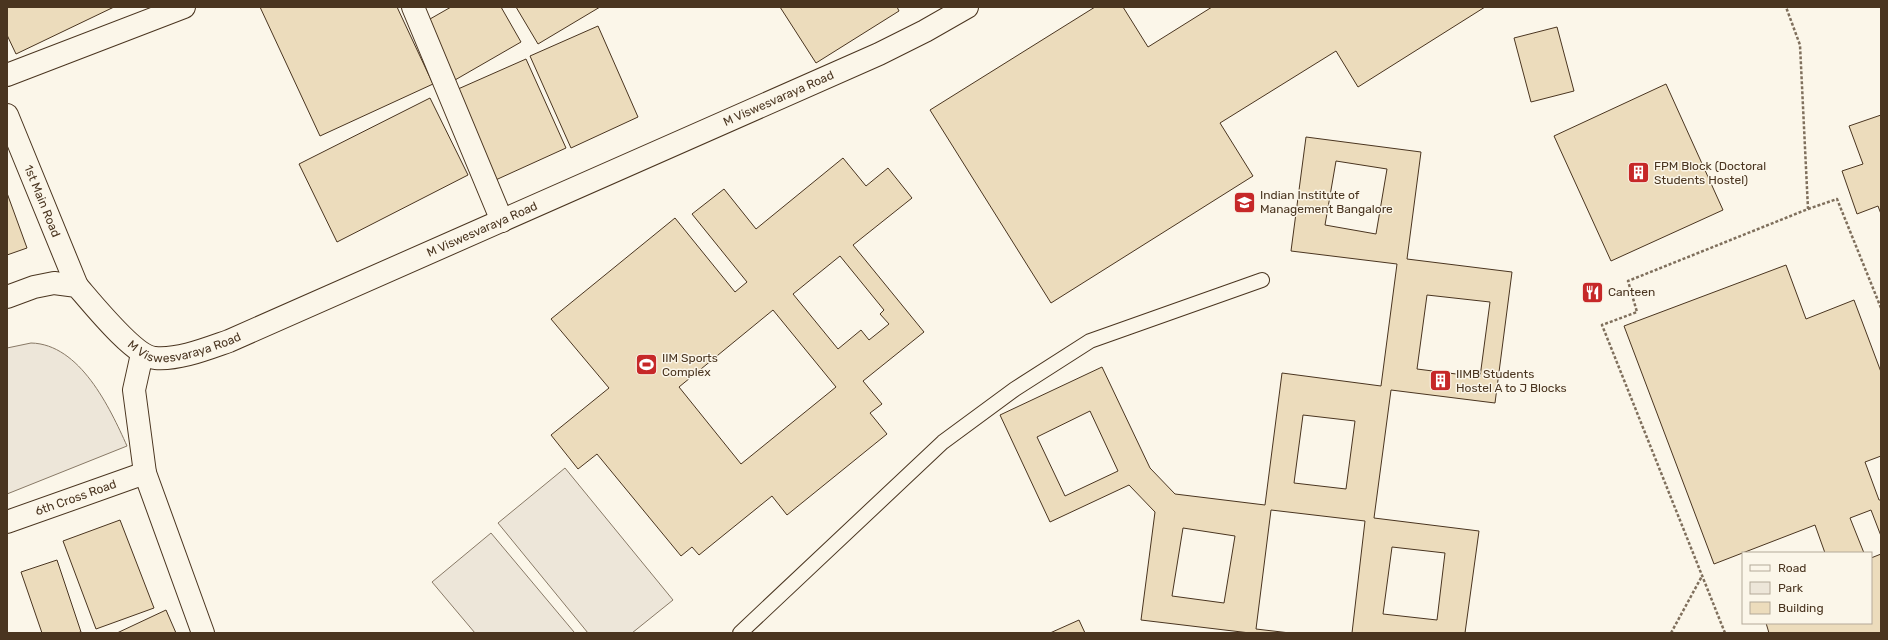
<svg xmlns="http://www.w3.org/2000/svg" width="1888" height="640" viewBox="0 0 1888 640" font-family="Rubik,sans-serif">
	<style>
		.green { fill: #ede6d9; stroke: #887966 }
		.building { fill: #ecdcbc; stroke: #4a3520; fill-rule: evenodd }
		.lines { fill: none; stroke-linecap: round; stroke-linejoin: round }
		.service-casing { stroke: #4a3520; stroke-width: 16 }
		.minor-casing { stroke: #4a3520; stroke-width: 24 }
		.tertiary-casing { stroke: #4a3520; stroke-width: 24 }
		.path { stroke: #7f6f5c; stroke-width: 2.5; stroke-dasharray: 3 2; stroke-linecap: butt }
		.service { stroke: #fbf6e9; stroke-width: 14 }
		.minor { stroke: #fbf6e9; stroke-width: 22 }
		.tertiary { stroke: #fbf6e9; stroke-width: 22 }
		.labels { text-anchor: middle; stroke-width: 3; stroke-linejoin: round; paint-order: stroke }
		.street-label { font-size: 12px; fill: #4a3520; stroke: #fbf6e9 }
		.poi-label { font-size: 12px; fill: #4a3520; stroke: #fbf6e9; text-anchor: start }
	</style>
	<rect width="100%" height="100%" fill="#fbf6e9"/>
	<g class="green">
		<path d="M31 343C80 344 110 408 127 446L7 494V348Z"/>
		<polygon points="565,468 673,600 632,633 588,633 498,523"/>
		<polygon points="491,533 574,632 573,633 475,633 432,582"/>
	</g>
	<g class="building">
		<polygon points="7,7 114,7 16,54 7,35"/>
		<polygon points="260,7 397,7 433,84 320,136"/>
		<polygon points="451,7 501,7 521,42 455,80 423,23"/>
		<polygon points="516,7 600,7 538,44"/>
		<polygon points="780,7 897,7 899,11 816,63"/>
		<polygon points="1095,7 1123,7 1148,47 1212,7 1485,7 1358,87 1336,51 1220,123 1253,176 1051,303 930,110"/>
		<polygon points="598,26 638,117 571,148 530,56"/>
		<polygon points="1557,27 1574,91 1531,102 1514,38"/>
		<polygon points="526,59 566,148 489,183 449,93"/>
		<polygon points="1666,84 1723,210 1611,261 1554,136"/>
		<polygon points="430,98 468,175 337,242 299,164"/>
		<polygon points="1881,115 1881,214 1878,206 1857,214 1842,171 1863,164 1849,126"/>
		<path d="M1306 137 1421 152 1407 259 1512 272 1495 403 1391 390 1374 518 1479 531 1465 633H1352L1365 521 1271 510 1256 629 1290 633H1250L1141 620 1155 512 1129 485 1050 522 1000 415 1102 367 1150 468 1175 494 1265 505 1282 373 1381 386 1397 264 1291 251ZM1336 161 1387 169 1376 234 1325 225ZM1427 295 1490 302 1480 377 1417 369ZM1090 411 1118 471 1065 496 1037 437ZM1303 415 1355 421 1346 489 1294 483ZM1183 528 1235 536 1224 603 1172 596ZM1392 547 1445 553 1437 620 1383 614Z"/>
		<path d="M843 158 866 186 888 168 912 198 853 245 924 332 863 381 882 404 870 413 887 434 787 515 772 496 699 555 692 547 681 556 597 454 578 469 551 435 609 388 551 319 675 218 735 292 747 282 692 214 724 189 756 229ZM840 256 884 310 880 314 889 324 869 340 861 330 838 349 793 294ZM773 310 836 387 741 464 679 387Z"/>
		<polygon points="7,193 27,248 7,255"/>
		<polygon points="1786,265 1806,319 1854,300 1881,372 1881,456 1865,462 1879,500 1881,500 1881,536 1871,510 1850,518 1864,553 1825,553 1815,525 1714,564 1624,326"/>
		<polygon points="120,520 154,608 96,629 63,541"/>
		<polygon points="1881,554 1881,633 1769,633 1766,623 1871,623 1871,558"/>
		<polygon points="57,560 81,632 77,633 42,633 21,572"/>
		<polygon points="166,610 176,633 117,633"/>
		<polygon points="1079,620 1085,633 1050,633"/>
	</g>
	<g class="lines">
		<defs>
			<polyline id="service" points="740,633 943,442 1015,389 1090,341 1262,280"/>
			<g id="minor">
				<polyline points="413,7 502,221"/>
				<polyline points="7,75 184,7"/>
				<polyline points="142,354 134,390 145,473 203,633"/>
				<path id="s1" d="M7 522 145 473"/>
			</g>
			<g id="tertiary">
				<path id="s2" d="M7 115 77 286"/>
				<path id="s3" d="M7 297 34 287 54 283 77 286C91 302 135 357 155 358 179 360 206 349 229 341L879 54 925 31 967 7"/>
			</g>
		</defs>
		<use href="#service" class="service-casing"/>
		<use href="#minor" class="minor-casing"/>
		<use href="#tertiary" class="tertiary-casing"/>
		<g class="path">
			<polyline points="1808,209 1837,199 1881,308"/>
			<polyline points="1671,633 1702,576"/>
			<polyline points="1725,633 1602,325 1637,312 1628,281 1808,209 1800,45 1786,7"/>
		</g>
		<use href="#service" class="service"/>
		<use href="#minor" class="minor"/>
		<use href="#tertiary" class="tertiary"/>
	</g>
	<defs>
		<symbol id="building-square" viewBox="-11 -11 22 22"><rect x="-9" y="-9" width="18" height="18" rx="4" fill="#c62828" stroke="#fbf6e9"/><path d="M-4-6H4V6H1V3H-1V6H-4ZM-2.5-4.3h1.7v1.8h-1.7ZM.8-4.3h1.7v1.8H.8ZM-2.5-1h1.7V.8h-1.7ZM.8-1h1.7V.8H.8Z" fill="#fff"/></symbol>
		<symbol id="university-square" viewBox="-11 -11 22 22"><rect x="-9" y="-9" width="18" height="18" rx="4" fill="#c62828" stroke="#fbf6e9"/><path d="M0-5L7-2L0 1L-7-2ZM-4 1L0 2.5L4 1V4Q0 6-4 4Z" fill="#fff"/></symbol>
		<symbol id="restaurant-square" viewBox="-11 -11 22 22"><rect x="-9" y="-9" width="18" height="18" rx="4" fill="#c62828" stroke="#fbf6e9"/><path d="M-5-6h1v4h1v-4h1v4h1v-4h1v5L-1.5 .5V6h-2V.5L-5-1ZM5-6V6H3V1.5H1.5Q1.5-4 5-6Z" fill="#fff"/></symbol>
		<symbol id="stadium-square" viewBox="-11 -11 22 22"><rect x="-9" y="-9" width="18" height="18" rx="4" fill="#c62828" stroke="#fbf6e9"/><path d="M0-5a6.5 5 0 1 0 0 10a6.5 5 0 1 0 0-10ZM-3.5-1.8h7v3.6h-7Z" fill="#fff"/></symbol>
	</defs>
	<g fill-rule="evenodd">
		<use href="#building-square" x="1626" y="160" width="25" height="25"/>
		<use href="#university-square" x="1232" y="190" width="25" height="25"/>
		<use href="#restaurant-square" x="1580" y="280" width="25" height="25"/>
		<use href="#stadium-square" x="634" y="352" width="25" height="25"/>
		<use href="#building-square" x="1428" y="368" width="25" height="25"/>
	</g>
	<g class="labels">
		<g class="street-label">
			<text dy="4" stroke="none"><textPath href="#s3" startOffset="857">M Viswesvaraya Road</textPath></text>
			<text dy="4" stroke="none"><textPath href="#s2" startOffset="93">1st Main Road</textPath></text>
			<text dy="4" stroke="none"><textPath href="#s3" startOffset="533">M Viswesvaraya Road</textPath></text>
			<text dy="4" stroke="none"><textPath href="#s3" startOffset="209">M Viswesvaraya Road</textPath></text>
			<text dy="4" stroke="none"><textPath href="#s1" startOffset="73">6th Cross Road</textPath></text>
		</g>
		<g class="poi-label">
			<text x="1654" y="170">FPM Block (Doctoral<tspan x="1654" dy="14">Students Hostel)</tspan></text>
			<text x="1260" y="199">Indian Institute of<tspan x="1260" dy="14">Management Bangalore</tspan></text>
			<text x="1608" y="296">Canteen</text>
			<text x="662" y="362">IIM Sports<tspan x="662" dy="14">Complex</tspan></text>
			<text x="1456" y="378">IIMB Students<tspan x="1456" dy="14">Hostel A to J Blocks</tspan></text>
		</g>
	</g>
	<rect width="1888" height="640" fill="none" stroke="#4a3520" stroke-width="16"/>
	<rect x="1742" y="552" width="130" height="72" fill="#fbf6e9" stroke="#b4a999"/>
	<rect x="1750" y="565" width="20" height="6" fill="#fbf6e9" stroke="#b4a999"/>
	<text x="1778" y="572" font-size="12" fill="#4a3520">Road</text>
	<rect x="1750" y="582" width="20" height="12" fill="#ede6d9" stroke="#b4a999"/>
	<text x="1778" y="592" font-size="12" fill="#4a3520">Park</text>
	<rect x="1750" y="602" width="20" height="12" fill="#ecdcbc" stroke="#b4a999"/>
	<text x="1778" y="612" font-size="12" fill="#4a3520">Building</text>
</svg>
